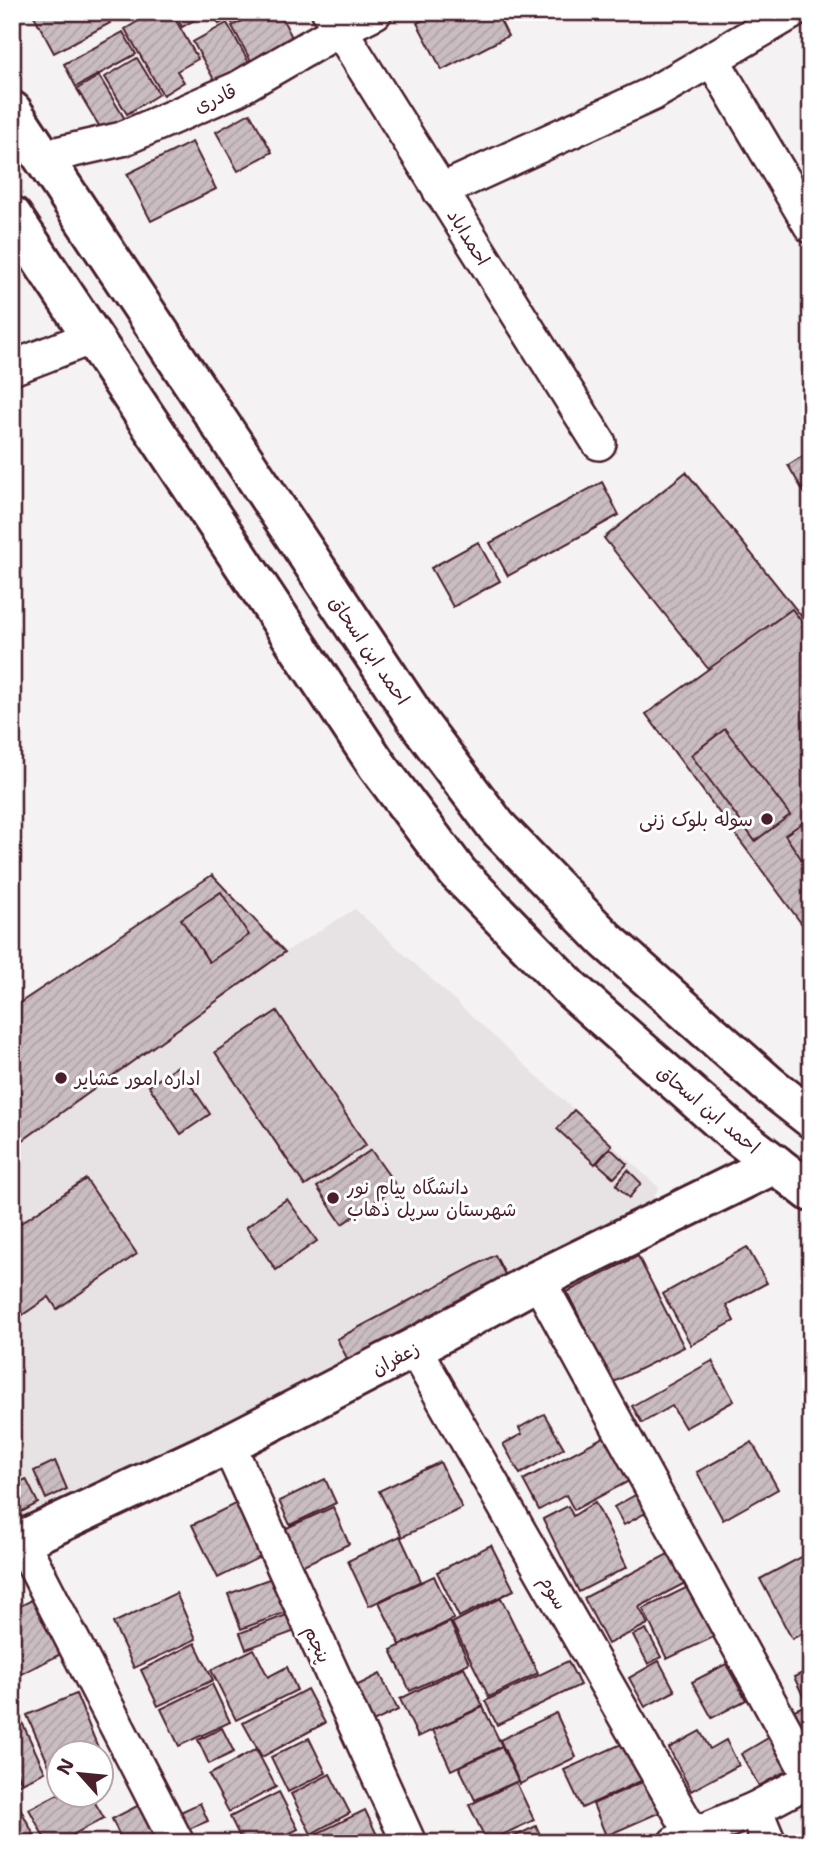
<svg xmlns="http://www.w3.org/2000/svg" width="823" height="1855" viewBox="0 0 823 1855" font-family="'Shantell Sans','Playpen Sans Arabic',sans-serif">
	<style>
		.built { fill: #e7e2e3 }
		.building { fill: url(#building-hatch); stroke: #4a1f2b; stroke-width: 2 }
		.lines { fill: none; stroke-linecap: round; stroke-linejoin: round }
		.minor-casing { stroke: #4a1f2b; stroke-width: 38 }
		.tertiary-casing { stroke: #4a1f2b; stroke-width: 44 }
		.secondary-casing { stroke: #4a1f2b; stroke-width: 44 }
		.minor { stroke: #fff; stroke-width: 33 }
		.tertiary { stroke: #fff; stroke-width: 38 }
		.secondary { stroke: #fff; stroke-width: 38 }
		.poi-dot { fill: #4a1f2b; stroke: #fff; stroke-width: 2.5 }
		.labels { text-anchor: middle; stroke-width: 6; stroke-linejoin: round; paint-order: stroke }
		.street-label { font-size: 19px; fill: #4a1f2b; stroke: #fff }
		.poi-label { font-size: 19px; fill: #4a1f2b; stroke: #fff; text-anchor: start }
	</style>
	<defs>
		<pattern id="building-hatch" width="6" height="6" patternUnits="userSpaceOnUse" patternTransform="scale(1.75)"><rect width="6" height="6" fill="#cabdc1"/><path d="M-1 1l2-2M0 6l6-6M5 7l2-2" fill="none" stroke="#afa2a6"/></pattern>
	</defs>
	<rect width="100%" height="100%" fill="#f4f2f2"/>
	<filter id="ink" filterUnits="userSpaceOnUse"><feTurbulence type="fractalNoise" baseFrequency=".0143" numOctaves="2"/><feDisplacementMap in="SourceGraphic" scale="14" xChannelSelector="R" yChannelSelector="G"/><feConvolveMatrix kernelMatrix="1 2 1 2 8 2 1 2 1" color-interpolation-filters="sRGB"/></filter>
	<g filter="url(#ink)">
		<polygon class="built" points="212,875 285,952 355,909 659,1188 648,1208 12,1529 12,1008"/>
		<g class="building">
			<polygon points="32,12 105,12 110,23 54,53"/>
			<polygon points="128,12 143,12 131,19"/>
			<polygon points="154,12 171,12 198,59 177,71 184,82 163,95 125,29"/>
			<polygon points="174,12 208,12 182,27"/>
			<polygon points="213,12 224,12 228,19 219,24"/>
			<polygon points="226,12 250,12 232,23"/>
			<polygon points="258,12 279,12 294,41 252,63 232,26"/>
			<polygon points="438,12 496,12 508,36 442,70 417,23"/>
			<polygon points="227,23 251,66 217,85 193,42"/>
			<polygon points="123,32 136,54 76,87 64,64"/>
			<polygon points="137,58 159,94 127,114 105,77"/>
			<polygon points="99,76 126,121 104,134 77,89"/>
			<polygon points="250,113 272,152 238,171 216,132"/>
			<polygon points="192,142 216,189 151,221 127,174"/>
			<polygon points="811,451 811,500 809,501 788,465"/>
			<polygon points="686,472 811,628 811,798 604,538"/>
			<polygon points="602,482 619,515 508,576 490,543"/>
			<polygon points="478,542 500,581 453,607 431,568"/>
			<polygon points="792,609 811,634 811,923 804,927 646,714"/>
			<polygon points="725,729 790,815 755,841 691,755"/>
			<polygon points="811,817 811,873 785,835"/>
			<polygon points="212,875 285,952 12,1148 12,1008"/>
			<polygon points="221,892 249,935 209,962 181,919"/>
			<polygon points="277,1011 366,1145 305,1186 215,1052"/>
			<polygon points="178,1066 210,1114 181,1134 149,1086"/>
			<polygon points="574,1110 612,1145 595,1164 557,1129"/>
			<polygon points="610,1148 627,1164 614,1178 597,1163"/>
			<polygon points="371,1150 397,1187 342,1224 317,1187"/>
			<polygon points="628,1170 641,1183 629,1198 616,1185"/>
			<polygon points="86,1179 137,1254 57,1309 49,1297 12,1322 12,1229"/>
			<polygon points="287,1199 317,1241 276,1270 246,1227"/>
			<polygon points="747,1247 767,1283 726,1305 734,1321 691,1345 663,1294"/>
			<polygon points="495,1255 508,1280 350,1364 337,1339"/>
			<polygon points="638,1256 684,1347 612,1383 567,1292"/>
			<polygon points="712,1361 734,1401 685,1428 672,1406 642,1423 632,1406"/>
			<polygon points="544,1414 564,1448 520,1474 503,1444 522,1434 519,1428"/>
			<polygon points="605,1436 629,1481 574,1510 566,1495 539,1510 523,1480"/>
			<polygon points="752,1442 778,1489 723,1520 697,1472"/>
			<polygon points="55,1461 67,1489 46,1499 34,1471"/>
			<polygon points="440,1462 462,1508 402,1537 379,1491"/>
			<polygon points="26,1479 38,1503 12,1517 12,1486"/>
			<polygon points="325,1479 336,1503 290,1525 279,1501"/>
			<polygon points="637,1494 647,1512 624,1525 614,1507"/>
			<polygon points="241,1501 268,1553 218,1578 192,1525"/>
			<polygon points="595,1502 627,1567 579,1592 543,1519 568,1506 573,1516"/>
			<polygon points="333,1507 349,1544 299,1567 282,1530"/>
			<polygon points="400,1536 421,1581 369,1606 348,1561"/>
			<polygon points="491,1545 514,1590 459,1617 437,1572"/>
			<polygon points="670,1553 685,1583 639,1607 648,1624 608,1644 584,1598"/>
			<polygon points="807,1554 811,1561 811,1629 792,1639 760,1579"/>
			<polygon points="280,1575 292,1610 241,1629 228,1594"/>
			<polygon points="434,1576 454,1619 400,1645 379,1602"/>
			<polygon points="698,1582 722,1633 667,1659 643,1609"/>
			<polygon points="176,1593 196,1639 134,1668 113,1623"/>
			<polygon points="36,1598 63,1653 17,1676 12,1666 12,1610"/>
			<polygon points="501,1598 538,1673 489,1697 452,1623"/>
			<polygon points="294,1612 301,1629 246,1649 240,1633"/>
			<polygon points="450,1622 469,1663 410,1691 391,1650"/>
			<polygon points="646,1629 661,1657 648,1664 633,1635"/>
			<polygon points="195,1643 213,1680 158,1706 141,1670"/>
			<polygon points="254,1649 268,1677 287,1667 297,1690 236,1720 211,1670"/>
			<polygon points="568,1661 580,1685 497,1725 485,1701"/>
			<polygon points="659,1661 675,1691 645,1707 629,1678"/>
			<polygon points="726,1664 746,1700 712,1718 692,1682"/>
			<polygon points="464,1667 483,1706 418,1737 400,1699"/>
			<polygon points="811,1669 811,1699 806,1702 794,1677"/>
			<polygon points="380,1674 398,1710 369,1724 352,1688"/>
			<polygon points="212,1684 230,1722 179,1746 161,1709"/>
			<polygon points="307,1689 325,1723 262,1757 243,1723"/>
			<polygon points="76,1694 99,1750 90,1754 60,1754 60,1767 51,1770 27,1715"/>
			<polygon points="811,1703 811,1748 810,1748 794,1710"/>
			<polygon points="483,1707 502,1746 451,1770 433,1730"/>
			<polygon points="556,1713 576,1757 520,1784 500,1740"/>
			<polygon points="21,1720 45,1772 22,1783 12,1762 12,1724"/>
			<polygon points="222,1728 234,1752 209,1764 198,1740"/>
			<polygon points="700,1731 710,1749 726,1740 739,1765 691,1791 669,1748"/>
			<polygon points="770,1737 788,1770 759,1786 741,1754"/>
			<polygon points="309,1738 326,1773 288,1792 271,1757"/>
			<polygon points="628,1741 645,1779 582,1808 564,1770"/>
			<polygon points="502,1747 518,1781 475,1800 459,1767"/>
			<polygon points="256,1749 276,1787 229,1812 209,1775"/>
			<polygon points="12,1764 22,1783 12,1787"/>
			<polygon points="330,1774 350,1813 311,1834 291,1794"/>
			<polygon points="651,1778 665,1810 606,1836 593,1804"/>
			<polygon points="516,1782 534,1820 487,1842 469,1805"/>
			<polygon points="279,1792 298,1829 271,1843 243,1843 230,1817"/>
			<polygon points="60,1793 60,1796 91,1796 104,1818 58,1843 47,1843 29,1809"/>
			<polygon points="200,1803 208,1821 182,1832 174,1815"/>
			<polygon points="18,1804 38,1843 12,1843 12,1807"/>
			<polygon points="139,1805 157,1843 123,1843 112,1819"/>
			<polygon points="365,1810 378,1837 367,1843 315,1843 312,1836"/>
			<polygon points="536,1826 544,1843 501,1843"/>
			<polygon points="302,1834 306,1843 287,1843 286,1842"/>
		</g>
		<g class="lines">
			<defs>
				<g id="minor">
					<polyline points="329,12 599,443"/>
					<polyline points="712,59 811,226"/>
					<polyline points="43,157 122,139 237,89 339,30 375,12"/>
					<polyline points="440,191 652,94 792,12"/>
					<polyline points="12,368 92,337"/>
					<polyline points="538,1280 811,1778"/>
					<polyline points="414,1348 693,1835"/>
					<polyline points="228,1444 409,1843"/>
					<polyline points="21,1540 177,1843"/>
					<polyline points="755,1809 769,1843"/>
					<polyline points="675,1843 755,1809 811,1779"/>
				</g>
				<polyline id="tertiary" points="12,1545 228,1444 414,1348 538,1280 775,1164"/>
				<g id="secondary">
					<polyline points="12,111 421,726 497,827 606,940 769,1085 811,1118"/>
					<polyline points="12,216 377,765 458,873 571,989 733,1132 811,1192"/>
				</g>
			</defs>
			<use href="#minor" class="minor-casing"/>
			<use href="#tertiary" class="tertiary-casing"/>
			<use href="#secondary" class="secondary-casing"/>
			<use href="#minor" class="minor"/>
			<use href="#tertiary" class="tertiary"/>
			<use href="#secondary" class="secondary"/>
		</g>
	</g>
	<g class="poi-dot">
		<circle cx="767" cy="819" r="7"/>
		<circle cx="61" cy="1078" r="7"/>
		<circle cx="333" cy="1198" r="7"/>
	</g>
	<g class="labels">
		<g class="street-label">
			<text transform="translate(215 98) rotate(-24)" y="7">قادری</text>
			<text transform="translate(469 237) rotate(58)" y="7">احمداباد</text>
			<text transform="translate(370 650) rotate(56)" y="7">احمد ابن اسحاق</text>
			<text transform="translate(709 1109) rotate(40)" y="7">احمد ابن اسحاق</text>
			<text transform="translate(395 1358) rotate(-28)" y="7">زعفران</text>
			<text transform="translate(554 1592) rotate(60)" y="7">سوم</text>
			<text transform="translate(318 1644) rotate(66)" y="7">پنجم</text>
		</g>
		<g class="poi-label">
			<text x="753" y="826" text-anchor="end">سوله بلوک زنی</text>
			<text x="75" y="1085">اداره امور عشایر</text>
			<text x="347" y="1194">دانشگاه پیام نور<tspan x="347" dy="22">شهرستان سرپل ذهاب</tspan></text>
		</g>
	</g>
	<rect width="823" height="1855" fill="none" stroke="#fff" stroke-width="42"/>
	<rect x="21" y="21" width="781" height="1813" fill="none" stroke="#4a1f2b" stroke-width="2.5" filter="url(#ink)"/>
	<g transform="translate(80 1774) rotate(297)"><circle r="33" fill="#ffffff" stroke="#b7a5aa" stroke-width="2"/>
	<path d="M0-5L12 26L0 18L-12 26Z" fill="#4a1f2b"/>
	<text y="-10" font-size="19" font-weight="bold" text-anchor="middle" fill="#4a1f2b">N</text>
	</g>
</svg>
